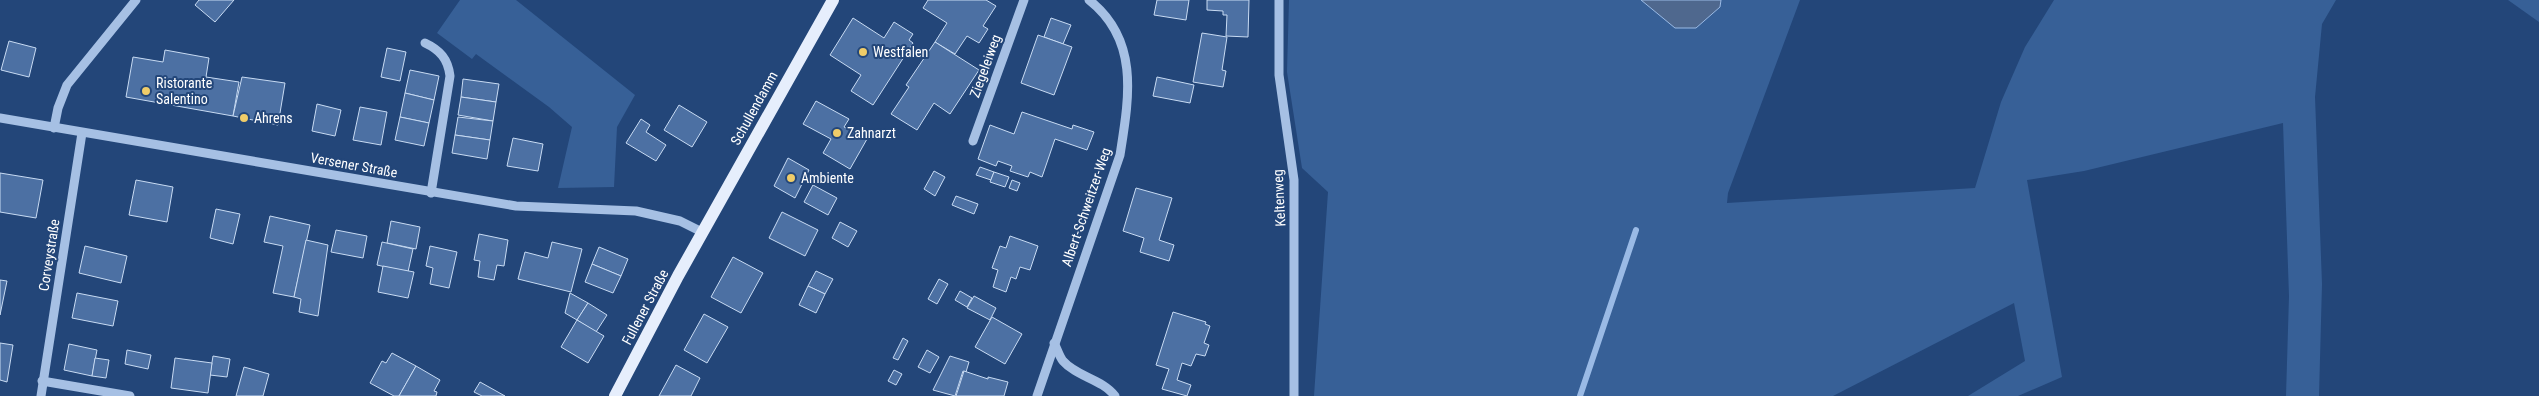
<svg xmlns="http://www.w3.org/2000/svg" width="2539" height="396" viewBox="0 0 2539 396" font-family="'Roboto Condensed',sans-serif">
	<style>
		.green { fill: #376097 }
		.water { fill: #4f688e; stroke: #9abae5 }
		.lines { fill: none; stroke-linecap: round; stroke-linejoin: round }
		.stream { stroke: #9abae5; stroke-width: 6 }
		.building { fill: #4c70a3; stroke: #c8dbf3 }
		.minor { stroke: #a6c0e4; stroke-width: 9 }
		.major { stroke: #e6eefc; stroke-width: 12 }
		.poi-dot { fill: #efcc69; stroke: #234679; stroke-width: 2 }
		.labels { text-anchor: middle; stroke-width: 4; stroke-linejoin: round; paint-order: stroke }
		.poi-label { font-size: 14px; fill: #fff; stroke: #234679; text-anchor: start }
		.street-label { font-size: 14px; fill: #fff; stroke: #234679 }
	</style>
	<rect width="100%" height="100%" fill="#234679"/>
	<g class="green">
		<polygon points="460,0 516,0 635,95 617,127 614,187 558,188 572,127 549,107 476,54 472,59 437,33"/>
		<polygon points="1289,0 1800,0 1728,193 1727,203 1975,188 2001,102 2025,47 2054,0 2336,0 2322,24 2315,97 2322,284 2319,396 2286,396 2289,296 2283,123 2084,171 2027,180 2062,377 2018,396 1968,396 2025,361 2014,303 1833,396 1314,396 1328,192 1302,168 1287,72"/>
		<polygon points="2508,0 2539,0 2539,22"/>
	</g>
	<polygon class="water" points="1641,0 1721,0 1720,7 1696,28 1675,28"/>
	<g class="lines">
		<polyline class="stream" points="1580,396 1636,230"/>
	</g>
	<g class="building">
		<polygon points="199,0 234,0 215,22 195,5"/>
		<polygon points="928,0 986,0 996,6 983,26 988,29 979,43 967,36 955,54 935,42 947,23 923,8"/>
		<polygon points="1157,0 1189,0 1186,20 1154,15"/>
		<polygon points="1207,0 1249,0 1248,37 1226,36 1227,15 1223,15 1223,11 1207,10"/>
		<polygon points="853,18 884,38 894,22 913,34 909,40 913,43 873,105 851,91 861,75 830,55"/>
		<polygon points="1051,18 1071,25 1063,44 1044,37"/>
		<polygon points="1202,33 1227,37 1222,70 1226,71 1223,87 1193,82"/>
		<polygon points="1038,35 1072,47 1054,95 1021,83"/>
		<polygon points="9,41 36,48 29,77 1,70"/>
		<polygon points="935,42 979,70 950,114 934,103 917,130 891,114 909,87 906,85"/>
		<polygon points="387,48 406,52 400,81 381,77"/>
		<polygon points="165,50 209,58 206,77 239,82 233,116 126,97 133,57 163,62"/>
		<polygon points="410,70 439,76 434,100 405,93"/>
		<polygon points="242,77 285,83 278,125 233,116"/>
		<polygon points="1157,77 1194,85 1190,103 1153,96"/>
		<polygon points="463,79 499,84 496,102 461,97"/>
		<polygon points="405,93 434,100 429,123 400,117"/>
		<polygon points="461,97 496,102 493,121 458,115"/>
		<polygon points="816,101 849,119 844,127 867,139 850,169 823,153 831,139 803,124"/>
		<polygon points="317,104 341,110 335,136 312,131"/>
		<polygon points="679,105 707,122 692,147 664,130"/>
		<polygon points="360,107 387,112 381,145 353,140"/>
		<polygon points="1022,112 1072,129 1073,125 1094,132 1087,150 1055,139 1042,177 1030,172 1028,177 1010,171 1012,166 998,161 996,166 978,159 990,125 1014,134"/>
		<polygon points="400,117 429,123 424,146 395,140"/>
		<polygon points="458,117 493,121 490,140 455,135"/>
		<polygon points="641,119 650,125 646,132 666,145 656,161 626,143"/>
		<polygon points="455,135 490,140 487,159 452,153"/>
		<polygon points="513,138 543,144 538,171 507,166"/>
		<polygon points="788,158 809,170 795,198 774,186"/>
		<polygon points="980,167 994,172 991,180 976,175"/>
		<polygon points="934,171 945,177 935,196 924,189"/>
		<polygon points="994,172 1009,177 1005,187 990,182"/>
		<polygon points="0,173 43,180 36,218 0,212"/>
		<polygon points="136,180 173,187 167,222 129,215"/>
		<polygon points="1012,180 1020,183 1017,191 1009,188"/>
		<polygon points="813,185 837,198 828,215 804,202"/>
		<polygon points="1136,188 1172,198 1159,240 1174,245 1169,261 1140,252 1144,238 1123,231"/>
		<polygon points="956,196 978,204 974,214 952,205"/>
		<polygon points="216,209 240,214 233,244 210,238"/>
		<polygon points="782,212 818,230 805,256 769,238"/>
		<polygon points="270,216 310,225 294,297 273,293 283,246 264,242"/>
		<polygon points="391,221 420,227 416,249 387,243"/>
		<polygon points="840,222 857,231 848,247 832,238"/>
		<polygon points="336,230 367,236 363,258 331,252"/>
		<polygon points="479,234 508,240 504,266 497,265 494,280 478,277 480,261 474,260"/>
		<polygon points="1010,236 1038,246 1030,270 1020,267 1016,279 1011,277 1006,292 993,287 998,270 992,268 1000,246 1006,248"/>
		<polygon points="306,240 328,245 318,316 299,312 301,299 294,297"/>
		<polygon points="382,242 413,249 408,272 377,265"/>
		<polygon points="552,242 582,249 571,292 518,279 525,252 548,258"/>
		<polygon points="85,246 127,256 121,283 79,273"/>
		<polygon points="430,246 457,252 449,288 430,284 433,268 426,266"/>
		<polygon points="599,247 628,259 621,276 592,264"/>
		<polygon points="733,257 763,273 741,313 711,297"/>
		<polygon points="592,264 621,276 613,293 585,282"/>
		<polygon points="383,266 414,272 408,298 378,292"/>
		<polygon points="816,271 833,279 825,294 808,286"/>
		<polygon points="939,279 948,284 937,304 928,299"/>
		<polygon points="0,280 7,281 0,315"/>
		<polygon points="808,286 825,294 816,313 799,305"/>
		<polygon points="960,291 972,298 967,307 955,300"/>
		<polygon points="77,293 118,301 113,326 72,318"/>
		<polygon points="570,293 588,303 577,320 565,313"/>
		<polygon points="974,296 996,308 990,320 967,308"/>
		<polygon points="588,303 607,315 596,332 577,320"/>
		<polygon points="1173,312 1206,322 1205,324 1210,326 1204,343 1209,345 1205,356 1196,354 1191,366 1182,363 1177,380 1191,385 1187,396 1162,389 1169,369 1156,365"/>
		<polygon points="704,314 728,327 707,363 684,350"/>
		<polygon points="992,317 1022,334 1005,364 975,347"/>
		<polygon points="577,320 604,336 588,363 561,347"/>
		<polygon points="903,338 908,341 898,360 893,358"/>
		<polygon points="0,343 13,345 7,382 0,380"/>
		<polygon points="69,344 97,350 92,376 64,370"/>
		<polygon points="127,350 151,355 148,369 125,364"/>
		<polygon points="927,350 939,357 930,373 918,367"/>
		<polygon points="392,353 416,366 399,396 394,396 370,383 382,361 386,363"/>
		<polygon points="213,356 230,359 227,377 210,375"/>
		<polygon points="950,356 969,362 966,372 963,371 955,396 933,390"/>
		<polygon points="95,358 109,360 106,378 92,376"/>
		<polygon points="175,358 212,363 208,393 171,388"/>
		<polygon points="676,365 700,378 691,396 659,396"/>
		<polygon points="416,366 440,380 434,391 437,392 436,396 399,396"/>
		<polygon points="244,367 269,374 263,396 236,396"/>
		<polygon points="894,370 902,374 896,385 888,381"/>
		<polygon points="964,371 988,379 988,377 1008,382 1004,396 956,396"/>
		<polygon points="480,382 505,396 482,396 474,392"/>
	</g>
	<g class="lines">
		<g class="minor">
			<polyline points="1279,0 1279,75 1294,180 1294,396"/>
			<path d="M425 43C440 50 448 59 450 76L431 193"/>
			<polyline points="0,118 516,206 636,211 680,221 702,232"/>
			<polyline points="54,128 58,108 67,85 136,0"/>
			<polyline points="973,141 1024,0"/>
			<path d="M1054 343C1057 348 1059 356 1063 361 1077 377 1102 379 1115 396"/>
			<polyline points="42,381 130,396"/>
			<polyline points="41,396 82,133"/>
			<path d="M1037 396 1120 155C1129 98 1140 40 1089 0"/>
		</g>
		<polyline class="major" points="615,396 678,276 833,0"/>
	</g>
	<g class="poi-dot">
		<circle cx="863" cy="52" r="5"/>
		<circle cx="146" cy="91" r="5"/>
		<circle cx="244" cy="118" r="5"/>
		<circle cx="837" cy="133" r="5"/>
		<circle cx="791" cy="178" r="5"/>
	</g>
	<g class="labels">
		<g class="poi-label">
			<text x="873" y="57">Westfalen</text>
			<text x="156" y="88">Ristorante<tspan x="156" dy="16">Salentino</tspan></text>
			<text x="254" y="123">Ahrens</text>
			<text x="847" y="138">Zahnarzt</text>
			<text x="801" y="183">Ambiente</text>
		</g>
		<g class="street-label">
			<text transform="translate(985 66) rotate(-70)" y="5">Ziegeleiweg</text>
			<text transform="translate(754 108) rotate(-61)" y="5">Schullendamm</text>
			<text transform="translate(354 165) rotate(10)" y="5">Versener Straße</text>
			<text transform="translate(1279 198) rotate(-93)" y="5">Keltenweg</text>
			<text transform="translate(1086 207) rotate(-71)" y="5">Albert-Schweitzer-Weg</text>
			<text transform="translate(49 255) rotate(-81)" y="5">Corveystraße</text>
			<text transform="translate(645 307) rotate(-62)" y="5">Fullener Straße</text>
		</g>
	</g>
</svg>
